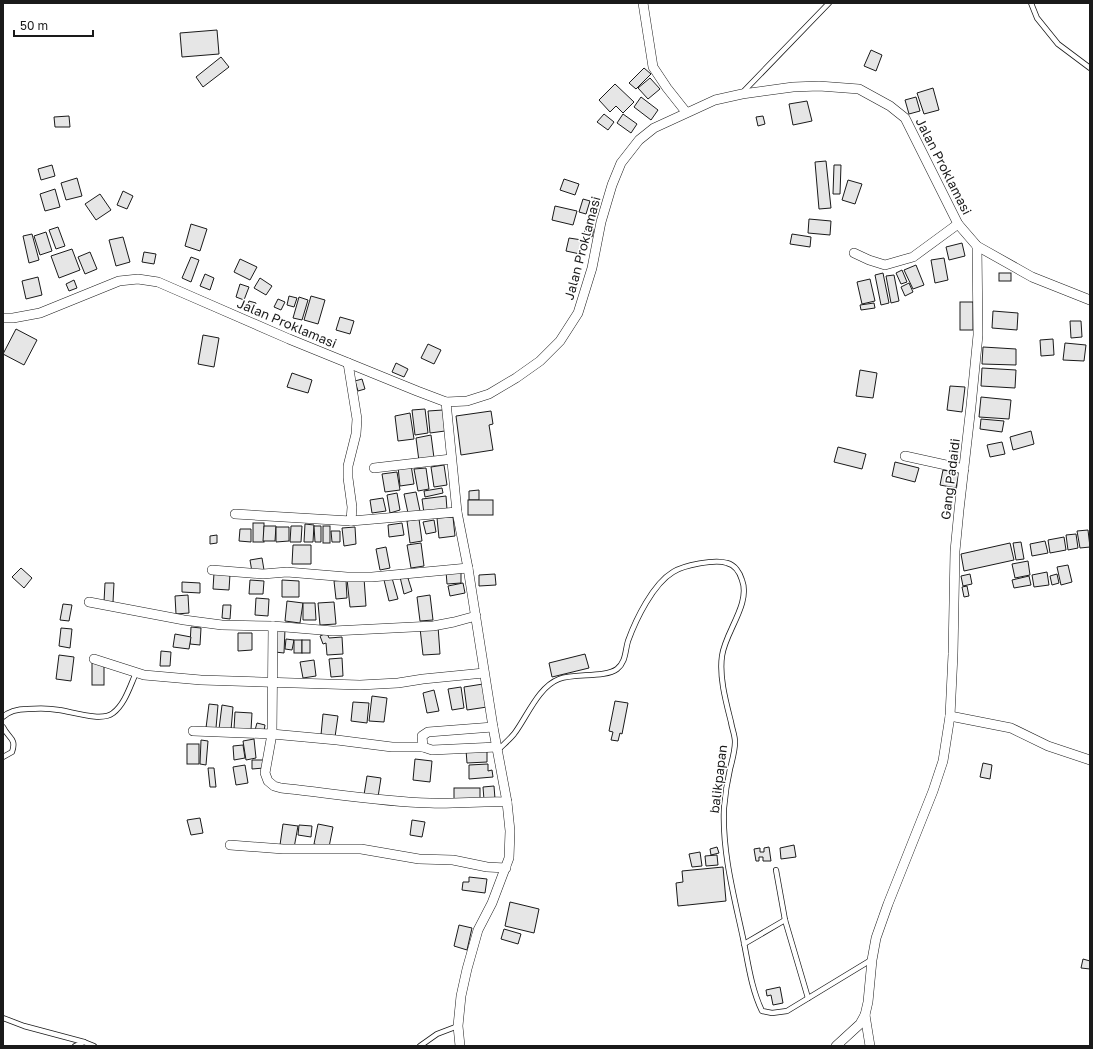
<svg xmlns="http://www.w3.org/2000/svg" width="1093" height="1049" viewBox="0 0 1093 1049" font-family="'Golos Text',sans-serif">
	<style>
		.building { fill: #e6e6e6; stroke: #1a1a1a }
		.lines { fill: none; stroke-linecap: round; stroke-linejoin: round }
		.service-casing { stroke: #1a1a1a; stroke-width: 6 }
		.minor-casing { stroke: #1a1a1a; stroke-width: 10 }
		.service { stroke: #fff; stroke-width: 4.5 }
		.minor { stroke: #fff; stroke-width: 9 }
		.labels { text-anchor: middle; stroke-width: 3; stroke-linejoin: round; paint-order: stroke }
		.street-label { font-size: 13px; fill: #1a1a1a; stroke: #fff }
	</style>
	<rect width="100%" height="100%" fill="#fff"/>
	<g class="building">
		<polygon points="217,30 219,54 182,57 180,33"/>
		<polygon points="871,50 882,55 876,71 864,66"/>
		<polygon points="221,57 229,67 203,87 196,77"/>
		<polygon points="644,68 651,74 636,89 629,83"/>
		<polygon points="650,78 660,89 648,99 638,88"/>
		<polygon points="615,84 634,102 623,113 616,106 610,112 599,100"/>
		<polygon points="933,88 939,110 924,114 917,93"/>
		<polygon points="641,97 658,110 651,120 634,107"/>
		<polygon points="916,97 920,111 909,114 905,100"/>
		<polygon points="807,101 812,121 793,125 789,104"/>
		<polygon points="604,114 614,122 608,130 597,122"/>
		<polygon points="623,114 637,124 631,133 617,123"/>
		<polygon points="69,116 70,127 55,127 54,117"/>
		<polygon points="763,116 765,124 758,126 756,117"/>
		<polygon points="826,161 831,208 819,209 815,162"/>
		<polygon points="52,165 55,176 41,180 38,169"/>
		<polygon points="834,165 841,165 840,194 833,194"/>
		<polygon points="77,178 82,196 66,200 61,183"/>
		<polygon points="564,179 579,184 575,195 560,190"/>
		<polygon points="848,180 862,184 855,204 842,200"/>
		<polygon points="55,189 60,207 45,211 40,194"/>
		<polygon points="123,191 133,196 127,209 117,205"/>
		<polygon points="100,194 111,210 96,220 85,204"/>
		<polygon points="583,199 590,201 586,214 579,212"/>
		<polygon points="555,206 577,211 573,225 552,220"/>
		<polygon points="809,219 831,221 830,235 808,233"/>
		<polygon points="191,224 207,229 200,251 185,246"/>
		<polygon points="58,227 65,246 56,249 49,230"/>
		<polygon points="586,227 594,229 592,237 584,234"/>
		<polygon points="46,232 52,251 40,255 34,236"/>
		<polygon points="32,234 39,260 29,263 23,236"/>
		<polygon points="792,234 811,237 810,247 790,244"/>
		<polygon points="123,237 130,262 116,266 109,240"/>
		<polygon points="569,238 582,240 580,254 566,251"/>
		<polygon points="962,243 965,256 949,260 946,247"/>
		<polygon points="72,249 80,270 59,278 51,256"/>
		<polygon points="90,252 97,269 85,274 78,257"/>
		<polygon points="144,252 156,254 154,264 142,262"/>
		<polygon points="191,257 199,260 191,282 182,278"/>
		<polygon points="944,258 948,280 935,283 931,260"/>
		<polygon points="240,259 257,267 250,280 234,272"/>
		<polygon points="916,265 924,285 913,289 904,270"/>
		<polygon points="902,270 907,282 901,284 896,273"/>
		<polygon points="883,273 889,303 881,305 875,275"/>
		<rect x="999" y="273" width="12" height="8"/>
		<polygon points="205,274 214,278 210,290 200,286"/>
		<polygon points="894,275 899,301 891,303 886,276"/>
		<polygon points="38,277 42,295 26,299 22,281"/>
		<polygon points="260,278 272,286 266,295 254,288"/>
		<polygon points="870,279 875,301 862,304 857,282"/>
		<polygon points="74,280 77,288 69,291 66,284"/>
		<polygon points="909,283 913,292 905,296 901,287"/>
		<polygon points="240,284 249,287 244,300 236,297"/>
		<polygon points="289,296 297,298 294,307 287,305"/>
		<polygon points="311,296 325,300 318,324 304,320"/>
		<polygon points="299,297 308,300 302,320 293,318"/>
		<polygon points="278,299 285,302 281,310 274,307"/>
		<polygon points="249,301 256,303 254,309 247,306"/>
		<rect x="960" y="302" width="13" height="28"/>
		<polygon points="874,303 875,308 861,310 860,305"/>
		<polygon points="993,311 1018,313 1017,330 992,328"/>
		<polygon points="340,317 354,321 350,334 336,330"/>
		<polygon points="1070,321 1081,321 1082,337 1071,338"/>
		<polygon points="16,329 37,340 24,365 3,354"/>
		<polygon points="203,335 219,338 214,367 198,364"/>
		<polygon points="1053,339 1054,355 1041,356 1040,340"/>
		<polygon points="1065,343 1086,345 1084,361 1063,360"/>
		<polygon points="428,344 441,350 434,364 421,358"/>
		<polygon points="983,347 1016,349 1016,365 982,364"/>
		<polygon points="396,363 408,369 404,377 392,372"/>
		<polygon points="982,368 1016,370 1015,388 981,386"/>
		<polygon points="860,370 877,373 873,398 856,396"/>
		<polygon points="292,373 312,380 308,393 287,387"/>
		<polygon points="362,379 365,389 358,391 355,381"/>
		<polygon points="950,386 965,387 962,412 947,410"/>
		<polygon points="981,397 1011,400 1009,419 979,417"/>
		<polygon points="425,409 428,433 415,435 412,410"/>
		<polygon points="443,410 445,431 430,433 428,411"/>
		<polygon points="491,411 493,424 489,425 493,450 461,455 456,416"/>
		<polygon points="410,413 414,439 398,441 395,416"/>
		<polygon points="981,419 1004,421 1002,432 980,429"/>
		<polygon points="1031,431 1034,444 1013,450 1010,437"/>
		<polygon points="431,435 434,458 419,461 416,438"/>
		<polygon points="1002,442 1005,454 990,457 987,445"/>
		<polygon points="838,447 866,454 862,469 834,462"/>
		<polygon points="895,462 919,468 915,482 892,476"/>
		<polygon points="411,465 414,484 400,486 398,467"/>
		<polygon points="444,465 447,485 434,487 431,467"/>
		<polygon points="426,468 429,489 418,491 414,469"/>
		<polygon points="943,470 959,473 956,488 940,485"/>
		<polygon points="397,472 400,490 385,492 382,474"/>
		<polygon points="442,488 443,493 425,497 424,491"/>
		<polygon points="479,490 479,500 469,500 469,491"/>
		<polygon points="416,492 420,511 408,513 404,494"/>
		<polygon points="397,493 400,510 390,513 387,495"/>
		<polygon points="446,496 447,510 424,513 422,499"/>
		<polygon points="383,498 386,511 372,513 370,500"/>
		<rect x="468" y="500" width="25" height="15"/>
		<polygon points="453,517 455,536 439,538 437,518"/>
		<polygon points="419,519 422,541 410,543 407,521"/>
		<polygon points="434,520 436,532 426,534 423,522"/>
		<rect x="253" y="523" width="11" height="19"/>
		<polygon points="402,523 404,535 389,537 388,525"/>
		<polygon points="305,524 314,525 313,542 304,542"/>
		<polygon points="264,526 276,526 275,541 263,541"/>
		<polygon points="291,526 302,526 301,542 290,542"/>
		<polygon points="314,526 321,526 321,542 315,542"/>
		<rect x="323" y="526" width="7" height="17"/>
		<polygon points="276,527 289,527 289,541 276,542"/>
		<polygon points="355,527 356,544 344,546 342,528"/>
		<polygon points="240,529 251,529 251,542 239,541"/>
		<polygon points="1088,530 1090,547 1080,548 1077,531"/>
		<polygon points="331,531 340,531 340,542 332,542"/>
		<polygon points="1076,534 1078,548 1068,550 1066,535"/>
		<polygon points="217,535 217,543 210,544 210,536"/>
		<polygon points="1064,537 1066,550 1050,553 1048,540"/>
		<polygon points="1045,541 1048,553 1032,556 1030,544"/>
		<polygon points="1021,542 1024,559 1016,560 1013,543"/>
		<polygon points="421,543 424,566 411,568 407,545"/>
		<polygon points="1010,543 1014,560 964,571 961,554"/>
		<polygon points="293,545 311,545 311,564 292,564"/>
		<polygon points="386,547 390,568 380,570 376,549"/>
		<polygon points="262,558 264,570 252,572 250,560"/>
		<polygon points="1028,561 1030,575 1015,578 1012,564"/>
		<polygon points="1068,565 1072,582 1061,585 1057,567"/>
		<polygon points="21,568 32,578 24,588 12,577"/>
		<polygon points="446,571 461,571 461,583 447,584"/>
		<polygon points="1047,572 1049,585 1034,587 1032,575"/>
		<polygon points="214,573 230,574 229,590 213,589"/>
		<polygon points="495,574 496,585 479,586 479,575"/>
		<polygon points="970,574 972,584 963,586 961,576"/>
		<polygon points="1057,574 1059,583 1052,585 1050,576"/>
		<polygon points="407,575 412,591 404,594 400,577"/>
		<polygon points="1029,576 1031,585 1014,588 1012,580"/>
		<polygon points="364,578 366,606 350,607 347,579"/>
		<polygon points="392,578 398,599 389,601 384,580"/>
		<polygon points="250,580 264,581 263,594 249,594"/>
		<polygon points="282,580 299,581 299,597 282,597"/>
		<polygon points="346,580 347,598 336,599 334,581"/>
		<polygon points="182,582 200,583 200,593 182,592"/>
		<polygon points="105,583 114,583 113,602 104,602"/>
		<polygon points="463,583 465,593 450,596 448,586"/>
		<polygon points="967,586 969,596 964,597 962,587"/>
		<polygon points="188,595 189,613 176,614 175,596"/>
		<polygon points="430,595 433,620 420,621 417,597"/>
		<polygon points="256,598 269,599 268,616 255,615"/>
		<polygon points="287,601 303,603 300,623 285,621"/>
		<polygon points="334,602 336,624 320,625 318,603"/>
		<polygon points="303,603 315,603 316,620 303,620"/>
		<polygon points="63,604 72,605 69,621 60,620"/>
		<polygon points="223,605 231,605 230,619 222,618"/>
		<polygon points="438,626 440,654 423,655 420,628"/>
		<polygon points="191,627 201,628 200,645 190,644"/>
		<polygon points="61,628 72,629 70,648 59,646"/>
		<polygon points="277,628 285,629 284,653 275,652"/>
		<polygon points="238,633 252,633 252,650 238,651"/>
		<polygon points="327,633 329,638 342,637 343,654 327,655 326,643 323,644 320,636"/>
		<polygon points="175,634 191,637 189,649 173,647"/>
		<polygon points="286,639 294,640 292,650 285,649"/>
		<rect x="294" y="640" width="8" height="13"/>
		<rect x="302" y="640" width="8" height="13"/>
		<polygon points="161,651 171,652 170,666 160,666"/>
		<polygon points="585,654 589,668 552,677 549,663"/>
		<polygon points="59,655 74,657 71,681 56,679"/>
		<polygon points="342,658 343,676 331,677 329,659"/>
		<polygon points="314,660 316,676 303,678 300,662"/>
		<rect x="92" y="663" width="12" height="22"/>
		<polygon points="483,684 487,707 467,710 464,687"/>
		<polygon points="461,687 464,708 452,710 448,689"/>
		<polygon points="434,690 439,711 427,713 423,693"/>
		<polygon points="372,696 387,698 384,722 369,721"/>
		<polygon points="615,701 628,703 622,734 620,733 618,741 611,740 613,732 609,731"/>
		<polygon points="353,702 369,703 367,723 351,721"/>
		<polygon points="209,704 218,705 216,728 206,728"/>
		<polygon points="222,705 233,707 231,730 219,729"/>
		<polygon points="235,712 252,713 251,730 234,729"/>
		<polygon points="323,714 338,716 335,737 321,735"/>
		<polygon points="257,723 265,725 264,731 255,730"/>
		<polygon points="254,739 256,758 246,760 243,741"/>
		<polygon points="201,740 208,741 206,765 200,764"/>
		<rect x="187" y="744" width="12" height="20"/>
		<polygon points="243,745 245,758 234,760 233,746"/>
		<polygon points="487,749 487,762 467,763 466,750"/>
		<polygon points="415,759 432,761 430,782 413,780"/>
		<polygon points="252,760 264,760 264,768 252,769"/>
		<polygon points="983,763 992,765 990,779 980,777"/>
		<polygon points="488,764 488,771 492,770 493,777 469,779 469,765"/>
		<polygon points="245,765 248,783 236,785 233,767"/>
		<polygon points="208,768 214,768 216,787 210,787"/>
		<polygon points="367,776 381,778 378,797 364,795"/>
		<polygon points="494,786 495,799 484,800 483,787"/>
		<rect x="454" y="788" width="26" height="11"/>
		<polygon points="200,818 203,833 191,835 187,820"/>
		<polygon points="412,820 425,822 422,837 410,835"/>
		<polygon points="283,824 298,826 294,848 280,845"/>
		<polygon points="318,824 333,827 329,847 314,844"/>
		<polygon points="299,825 312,826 311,837 298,835"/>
		<polygon points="794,845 796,857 781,859 780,848"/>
		<polygon points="717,847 719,853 711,855 710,849"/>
		<polygon points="769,847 771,861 763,861 763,857 759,857 759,861 756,861 754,849 760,848 760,852 764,852 764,848"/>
		<polygon points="700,852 702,866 692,867 689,854"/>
		<polygon points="717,855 718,865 706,866 705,856"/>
		<polygon points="723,867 726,901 678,906 676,883 683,882 682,871"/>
		<polygon points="469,877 487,879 485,893 462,890 463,882 469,882"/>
		<polygon points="510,902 539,909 534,933 505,926"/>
		<polygon points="459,925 472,928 467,950 454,946"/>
		<polygon points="504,929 521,934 518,944 501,939"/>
		<polygon points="1083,959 1090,961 1090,969 1081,968"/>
		<polygon points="780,987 783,1003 773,1005 771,995 767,996 766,990"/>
	</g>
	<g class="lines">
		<defs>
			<g id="service">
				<polyline points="1031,3 1037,18 1058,44 1090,68"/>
				<polyline points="743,92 829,3"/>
				<path d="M3 717C10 710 19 709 28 709 39 708 49 708 59 710 73 712 102 722 113 713 125 704 130 686 136 673"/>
				<path d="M3 727C8 738 17 738 12 752L3 757"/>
				<path d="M497 751C503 745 509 740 514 734 527 717 538 687 559 679 575 673 605 678 617 669 626 662 625 651 628 641 636 619 653 584 673 572 684 565 715 559 727 563 735 565 740 573 742 580 751 604 725 632 722 656 719 677 726 702 731 722 732 729 735 735 735 742 735 751 732 761 730 769 727 782 725 796 724 808 722 852 734 896 743 938 748 962 751 988 762 1011L772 1013 787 1011 871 960"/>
				<polyline points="776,870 785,920 808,998"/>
				<polyline points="744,944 785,920"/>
				<polyline points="3,1018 24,1026 84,1042"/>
				<polyline points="75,1046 84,1042 94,1046"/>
				<polyline points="420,1046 437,1034 458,1026"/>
			</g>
			<g id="minor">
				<polyline points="643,3 653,67 667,88 686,112"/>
				<polyline points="854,253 869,260 885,265 913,257 958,224"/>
				<polyline points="3,318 13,318 40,313 119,281 138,279 158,282 289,339 417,391 446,402 467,401 489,394 516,378 540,361 560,341 578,313 592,268 601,222 612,185 621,163 639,140 654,128 715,100 742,94 793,87 819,86 859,89 890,106 905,118 958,224 977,246 1032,277 1090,300"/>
				<polyline points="446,402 457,512 468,568 493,727 507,802 510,831 509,858 492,903 478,930 467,969 461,996 458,1026 460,1046"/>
				<polyline points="905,456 964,469"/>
				<polyline points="374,468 451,459"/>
				<polyline points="235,514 351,521 352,507 348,478 348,466 356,434 357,419 348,363"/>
				<polyline points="351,521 457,512"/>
				<polyline points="212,570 263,574 287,572 347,577 372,577 468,568"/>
				<polyline points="89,602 184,620 222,625 273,626 333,631 433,626 454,622 476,616"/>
				<path d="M273 626 272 734 265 773 268 781 274 786 281 788C330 793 381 802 430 803 456 804 482 801 507 802"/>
				<polyline points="94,659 144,675 201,680 360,685 398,683 423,679 484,673"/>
				<polyline points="950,716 1011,728 1048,746 1090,760"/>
				<polyline points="193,731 272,734 337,740 392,747 423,747 432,750 497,747"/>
				<polyline points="423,747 422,736 428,732 493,727"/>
				<polyline points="230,845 283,849 361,849 419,859 453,860 487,867 506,868"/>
				<polyline points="865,1015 870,1046"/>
				<polyline points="836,1046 860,1024 865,1015 868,1002 872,960 876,938 888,904 933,791 943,761 950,716 953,654 955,551 959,510 971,406 978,335 977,246"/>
			</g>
		</defs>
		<use href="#service" class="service-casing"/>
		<use href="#minor" class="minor-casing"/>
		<use href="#service" class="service"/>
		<use href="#minor" class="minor"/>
	</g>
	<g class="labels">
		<g class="street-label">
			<text transform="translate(944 166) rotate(63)" y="5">Jalan Proklamasi</text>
			<text transform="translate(582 248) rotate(-75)" y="5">Jalan Proklamasi</text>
			<text transform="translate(287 323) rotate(23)" y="5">Jalan Proklamasi</text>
			<text transform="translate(950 479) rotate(-83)" y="5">Gang Padaidi</text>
			<text transform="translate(718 779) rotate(-83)" y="5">balikpapan</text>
		</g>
	</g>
	<rect width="1093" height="1049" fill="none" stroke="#1a1a1a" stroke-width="8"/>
	<path d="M14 30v6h79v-6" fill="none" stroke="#1a1a1a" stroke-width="2"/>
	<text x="20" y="30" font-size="12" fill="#1a1a1a" stroke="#ffffff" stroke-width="3" paint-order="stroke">50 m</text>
</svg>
